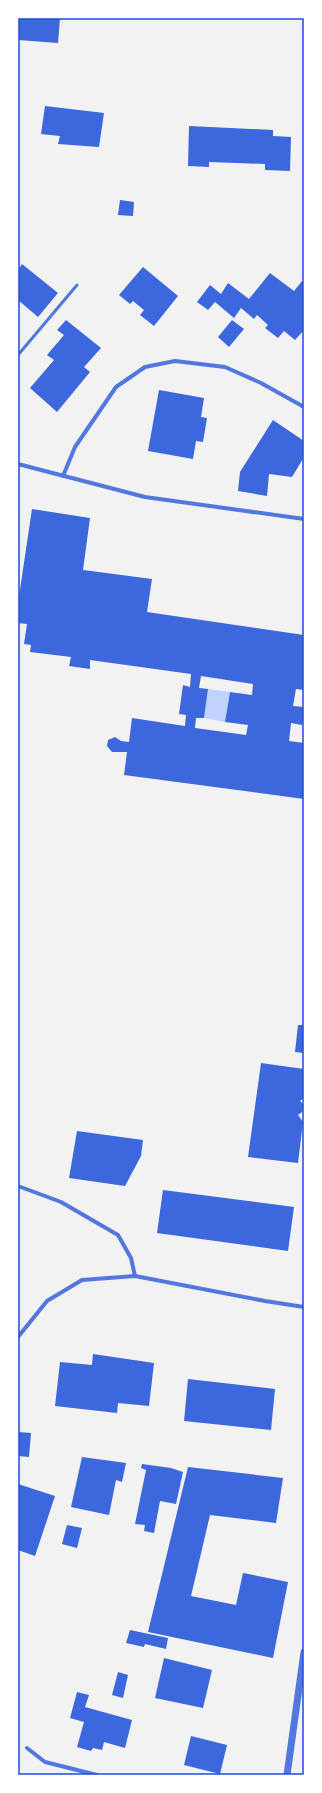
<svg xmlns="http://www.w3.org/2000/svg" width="322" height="1793" viewBox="0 0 322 1793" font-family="'Archivo Narrow',sans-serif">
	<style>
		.water { fill: #bfd3fe }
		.building { fill: #3d67dc; fill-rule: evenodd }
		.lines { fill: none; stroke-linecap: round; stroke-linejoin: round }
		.service { stroke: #5277de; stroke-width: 3 }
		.minor { stroke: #5277de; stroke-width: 4 }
		.tertiary { stroke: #5277de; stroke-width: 7 }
		.neatline { fill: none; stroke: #1d4ed8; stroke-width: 1.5 }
	</style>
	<rect width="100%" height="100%" fill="#f2f2f2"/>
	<polygon class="water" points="208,689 230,692 225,722 204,718"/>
	<g class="building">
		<polygon points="18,18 60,18 58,43 18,40"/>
		<polygon points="45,106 104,113 99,147 58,144 60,136 41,134"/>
		<polygon points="189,126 273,130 273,136 291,137 290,171 265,170 265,164 209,162 209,167 188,166"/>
		<polygon points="120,200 134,202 133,216 118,215"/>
		<polygon points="22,264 58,293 38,317 18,300 18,270"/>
		<polygon points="143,267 178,296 154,326 140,315 144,310 133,301 130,304 119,295"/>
		<polygon points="270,273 294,291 302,281 304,283 304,330 295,340 284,331 278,338 265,328 268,325 257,315 254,319 241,308 234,318 215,302 208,310 197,302 210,285 221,294 228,283 249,299"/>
		<polygon points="66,320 101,348 84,367 90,372 57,412 30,388 54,360 47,355 64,335 57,330"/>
		<polygon points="232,320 244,329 229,347 218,337"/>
		<polygon points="159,390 204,398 201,417 207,418 203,442 196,441 193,459 148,451"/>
		<polygon points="273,420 304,441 304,457 292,477 269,474 267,496 238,491 240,472"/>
		<path d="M32 509 90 518 83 570 152 579 147 612 304 635V690L296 689 293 706 304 707V715L302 725 291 723 289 741 304 743V799L124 775 127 752H112L107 746 108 740 115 737 121 741 129 742 132 718 185 726 186 715 179 714 183 685 190 687 191 674 90 660V669L69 666 71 657 30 652 31 645 24 644 27 624 18 623V603ZM201 676 253 684 252 695 230 692 225 722 248 725 246 735 195 728 196 718H204L208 689 199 688Z"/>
		<polygon points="298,1025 304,1025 304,1053 295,1052"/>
		<polygon points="261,1063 304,1069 304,1098 300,1101 304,1105 302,1112 298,1115 303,1122 298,1163 248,1157"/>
		<polygon points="77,1131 143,1140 141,1156 125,1186 69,1178"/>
		<polygon points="163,1190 294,1207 288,1251 157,1233"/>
		<polygon points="93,1354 154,1363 149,1406 118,1403 117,1413 55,1406 60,1362 92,1365"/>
		<polygon points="188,1379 275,1389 271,1430 184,1421"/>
		<polygon points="18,1432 31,1433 29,1457 18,1456"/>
		<polygon points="82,1457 126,1463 122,1482 116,1480 109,1515 71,1507"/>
		<polygon points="142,1464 171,1468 183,1472 176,1504 160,1501 154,1533 144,1531 145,1525 135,1524 146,1470 141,1468"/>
		<polygon points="188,1467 283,1478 276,1523 210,1515 191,1596 236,1605 243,1573 288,1582 273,1658 148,1632"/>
		<polygon points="18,1484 55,1496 35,1556 18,1550"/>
		<polygon points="67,1525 82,1528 77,1548 62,1544"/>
		<polygon points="130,1630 168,1638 166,1649 145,1644 144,1647 126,1643"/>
		<polygon points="164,1658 212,1670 203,1708 155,1698"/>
		<polygon points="118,1672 128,1675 123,1698 112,1695"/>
		<polygon points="77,1692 89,1695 85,1707 132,1720 125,1748 104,1742 102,1750 93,1748 91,1751 77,1747 84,1722 70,1718"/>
		<polygon points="191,1736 227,1745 220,1774 184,1765"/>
	</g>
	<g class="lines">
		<polyline class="service" points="18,355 77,285"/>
		<g class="minor">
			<polyline points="18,464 145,497 304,519"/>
			<polyline points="63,476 75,447 116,387 145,367 175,361 225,367 261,383 304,407"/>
			<polyline points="18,1186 61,1202 118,1235 131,1258 135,1276"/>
			<polyline points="18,1337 47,1301 82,1280 135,1276 265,1301 304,1307"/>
			<polyline points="27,1748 45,1762 97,1775"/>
		</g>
		<polyline class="tertiary" points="287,1775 304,1652"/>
	</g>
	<rect width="322" height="1793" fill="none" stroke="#ffffff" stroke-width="38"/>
	<rect x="19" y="19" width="284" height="1755" class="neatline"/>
</svg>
